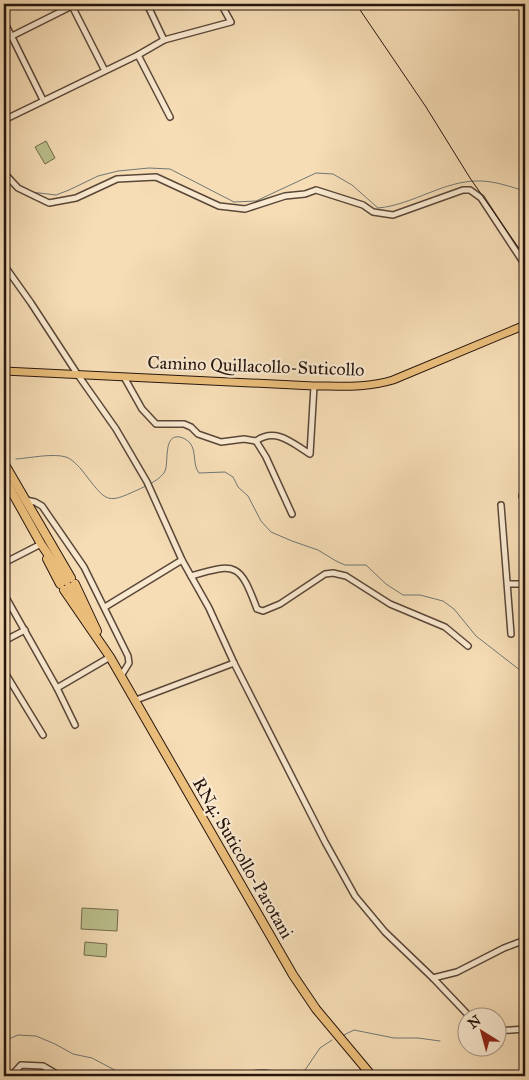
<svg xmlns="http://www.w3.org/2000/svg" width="529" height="1080" viewBox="0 0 529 1080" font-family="'IM FELL Great Primer',serif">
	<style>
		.pitch { fill: #bcc18e; stroke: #716b4e }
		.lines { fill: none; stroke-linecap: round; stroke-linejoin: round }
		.stream { stroke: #707775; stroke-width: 1 }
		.minor-casing { stroke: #5a4738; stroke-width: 8 }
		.major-casing { stroke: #26150e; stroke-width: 9 }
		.highway-casing { stroke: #26150e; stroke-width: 10 }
		.minor { stroke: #f9e9d0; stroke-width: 5 }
		.major { stroke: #ebbe7b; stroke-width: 7 }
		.highway { stroke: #ebbe7b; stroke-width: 8 }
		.tram { stroke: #26150e; stroke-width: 1 }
		.labels { text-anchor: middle; stroke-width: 4.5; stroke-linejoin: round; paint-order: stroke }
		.street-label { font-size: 18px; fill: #26150e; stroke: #f9e9d0 }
	</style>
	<rect width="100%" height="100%" fill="#f6ddb6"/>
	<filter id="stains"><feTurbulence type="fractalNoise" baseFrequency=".004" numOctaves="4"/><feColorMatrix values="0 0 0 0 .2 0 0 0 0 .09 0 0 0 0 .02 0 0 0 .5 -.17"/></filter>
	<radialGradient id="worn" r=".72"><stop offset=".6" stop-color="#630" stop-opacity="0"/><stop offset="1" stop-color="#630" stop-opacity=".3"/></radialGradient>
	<g class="pitch">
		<polygon points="46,141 55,158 45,164 35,147"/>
		<polygon points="82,908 118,910 117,931 81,929"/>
		<polygon points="85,942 107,944 106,957 84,955"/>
	</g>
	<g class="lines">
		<g class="stream">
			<polyline points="4,166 18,184 28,190"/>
			<path d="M31 192 56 195 69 190 98 176 118 171 149 168 170 169 234 202 256 201 316 173 333 174 352 185 378 208C413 205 444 180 480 181 495 181 511 187 525 191"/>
			<path d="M16 459C30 458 53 453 66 457 72 459 77 465 81 469 109 505 105 505 146 486"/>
			<path d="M150 484C155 481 162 477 165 471 169 461 163 434 180 437 184 438 187 440 190 443 197 452 192 464 199 473L225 472 233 477 238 487 248 496 261 521 271 532 292 541 318 550 336 561 345 565H366L386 584 403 595H420L443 601 454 609 476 636 525 674"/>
			<polyline points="342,1036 354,1030 394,1038 418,1038 440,1041"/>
			<polyline points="4,1041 18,1035 36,1036 55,1044 73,1054 92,1058 126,1076"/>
			<path d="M235 1076C251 1069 270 1066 285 1076"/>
			<polyline points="301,1076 320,1048 332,1040"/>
		</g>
		<defs>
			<g id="minor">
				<polyline points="71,4 104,69"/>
				<polyline points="147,4 164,40"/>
				<polyline points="4,21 43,100"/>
				<polyline points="4,40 76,4"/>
				<polyline points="138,55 170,117"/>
				<polyline points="4,120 138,55 164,40 231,22 221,4"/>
				<polyline points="4,173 18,188 49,203 76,198 117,179 156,177 219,206 245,209 285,196 305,194 316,190 363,205 373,212 393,215 463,190 470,190 481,198 525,265"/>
				<polyline points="4,265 31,303 78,375 116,429 147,482 182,560 209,608 234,663 325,842 355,896 385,932 433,978 471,1018"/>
				<path d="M124 377 142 409 156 424H184L191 427 198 434 221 442 244 439 256 441C276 427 292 443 310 454L314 386"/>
				<polyline points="256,441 266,457 292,514"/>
				<polyline points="522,496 525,496"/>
				<polyline points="26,500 35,502 42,506 84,567 128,656 129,663 121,676"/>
				<polyline points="501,505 511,634"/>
				<polyline points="4,563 41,544"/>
				<path d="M191 576C237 562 240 564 257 609L263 611 280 604 325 574 333 573 346 576 390 604 445 627 468 646"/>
				<polyline points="508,584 525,584"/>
				<polyline points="4,594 57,688 75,725"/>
				<polyline points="105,607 182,560"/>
				<polyline points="4,641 25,630"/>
				<polyline points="4,671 43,735"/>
				<polyline points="57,688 110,657"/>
				<polyline points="136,700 234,663"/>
				<polyline points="433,978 457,972 504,948 525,940"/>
				<polyline points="496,1031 525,1029"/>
				<polyline points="11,1076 21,1065 43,1066 60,1076"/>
			</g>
			<path id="major" d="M4 371 314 386C341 386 367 388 393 380L525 325"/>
			<g id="highway">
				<polyline points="4,463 71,578"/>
				<polyline points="4,478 41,544 66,581"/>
				<polyline points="47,559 60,584"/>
				<polyline points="75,584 97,631"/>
				<polyline points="69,587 82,610"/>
				<polyline points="64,590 110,657 293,975 316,1009 372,1076"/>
			</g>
		</defs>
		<use href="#minor" class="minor-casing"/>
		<use href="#major" class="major-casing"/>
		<use href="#highway" class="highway-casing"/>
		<use href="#minor" class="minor"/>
		<use href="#major" class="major"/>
		<use href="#highway" class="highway"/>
		<polyline class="tram" points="356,4 426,107 470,178 525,257"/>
	</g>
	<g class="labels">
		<g class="street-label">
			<text transform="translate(256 366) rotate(2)" y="6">Camino Quillacollo-Suticollo</text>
			<text transform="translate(243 858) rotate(60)" y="6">RN4: Suticollo-Parotani</text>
		</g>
	</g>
	<rect width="529" height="1080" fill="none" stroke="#f6ddb6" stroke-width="20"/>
	<rect x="5" y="5" width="519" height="1070" fill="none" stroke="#26150e" stroke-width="2.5"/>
	<rect x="10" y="10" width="509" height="1060" fill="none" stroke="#26150e"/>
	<g transform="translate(482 1032) rotate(323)"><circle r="24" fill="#f9e9d0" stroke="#a59482"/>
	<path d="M0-4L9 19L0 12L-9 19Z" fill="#8f2418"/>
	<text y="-8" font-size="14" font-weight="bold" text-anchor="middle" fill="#26150e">N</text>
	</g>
	<rect width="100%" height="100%" filter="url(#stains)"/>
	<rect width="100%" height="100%" fill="url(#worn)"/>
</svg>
